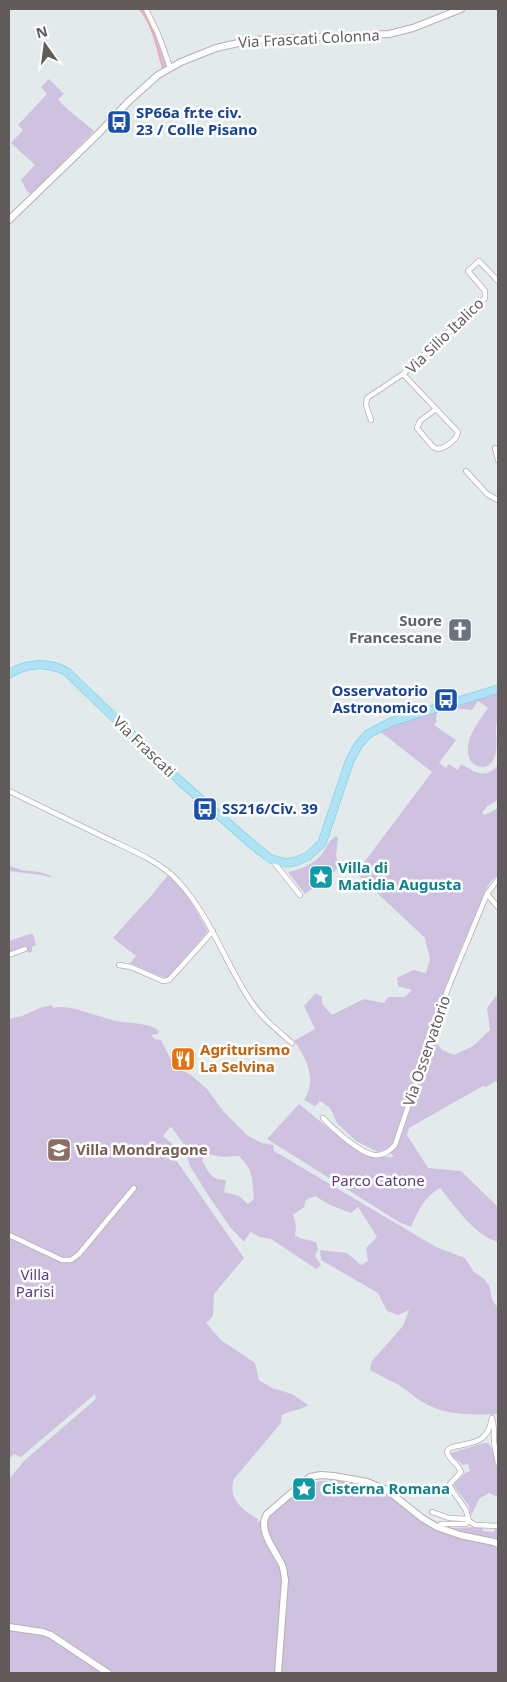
<svg xmlns="http://www.w3.org/2000/svg" width="507" height="1682" viewBox="0 0 507 1682" font-family="'Noto Sans',sans-serif">
	<style>
		.green { fill: #cfc2e0; fill-rule: evenodd }
		.lines { fill: none; stroke-linecap: round; stroke-linejoin: round }
		.stream { stroke: #f4aab4; stroke-width: 2 }
		.street-casing { stroke: #b6b0b0; stroke-width: 6 }
		.secondary-casing { stroke: #b6b0af; stroke-width: 8 }
		.primary-casing { stroke: #68cde0; stroke-width: 9 }
		.street { stroke: #fff; stroke-width: 4.5 }
		.secondary { stroke: #fff; stroke-width: 6 }
		.primary { stroke: #afe2f5; stroke-width: 8 }
		.labels { text-anchor: middle; stroke-width: 5; stroke-linejoin: round; paint-order: stroke }
		.street-label { font-size: 15px; fill: #615b5b; stroke: #fff }
		.transit-label { font-size: 15px; font-weight: bold; fill: #164399; stroke: #fff; text-anchor: start }
		.worship-label { font-size: 15px; font-weight: bold; fill: #5b616d; stroke: #fff; text-anchor: end }
		.culture-label { font-size: 15px; font-weight: bold; fill: #0d838f; stroke: #fff; text-anchor: start }
		.food-label { font-size: 15px; font-weight: bold; fill: #c56008; stroke: #fff; text-anchor: start }
		.education-label { font-size: 15px; font-weight: bold; fill: #785e54; stroke: #fff; text-anchor: start }
		.park-label { font-size: 15px; fill: #5c3e7d; stroke: #fff }
	</style>
	<rect width="100%" height="100%" fill="#e3eaec"/>
	<g class="green">
		<path d="M140 9H143L154 29 166 66 163 68C157 48 153 25 140 9Z"/>
		<path d="M49 79 64 94 58 99C69 113 81 119 94 131L31 194 27 191 21 180 35 165 11 143 23 130 18 125 47 94 41 87Z"/>
		<path d="M498 693C498 700 499 708 498 716 498 720 496 723 496 727 496 737 498 749 494 758 487 776 462 766 469 741 472 730 482 717 488 708L478 701 472 710 452 708Z"/>
		<path d="M435 710 437 712 436 720 437 721 434 725 456 740 439 763 446 768 449 764 458 770 461 764C475 772 485 780 498 765V800L487 806 482 813 485 815 498 808V874L491 881 486 889 454 965 434 1020 440 1030 436 1042 442 1050 454 1055 473 1046 490 1030 487 1008 496 996 498 997V1083L495 1081 486 1087 483 1086 409 1128 407 1135 428 1168 461 1171 498 1207V1242C473 1234 456 1207 440 1188 424 1197 418 1211 411 1227L399 1222 267 1139 299 1104 348 1144 369 1156 394 1157 387 1149 378 1152 356 1141 337 1123 330 1108 320 1101 315 1106 304 1100C317 1080 307 1058 294 1041L315 1029 304 1006 316 993 322 997V1004L332 1015 364 999 384 1003 388 997H405L412 990 398 986 397 978 413 970 426 973 430 959 425 938 356 873 432 772 377 729Z"/>
		<path d="M336 836 338 838 336 856 340 867 305 894 288 872C301 869 313 865 322 854 327 847 328 841 336 836Z"/>
		<path d="M9 866C13 867 17 868 21 870 32 872 43 870 53 878L41 875 9 871Z"/>
		<polygon points="168,875 187,895 208,931 167,979 130,963 136,956 113,938 151,896"/>
		<polygon points="30,934 33,934 36,945 32,947 32,952 28,953 26,946 9,954 9,941"/>
		<path d="M52 1005 53 1008C69 1003 100 1018 117 1021 131 1024 148 1022 159 1031L158 1034 151 1035 155 1039 161 1040 171 1060 180 1069 191 1075 207 1089 224 1112 248 1136 262 1143 273 1145 274 1151 436 1247 465 1258 474 1272 483 1278 489 1285 492 1299 498 1309V1414C480 1415 462 1415 444 1411 422 1405 414 1395 397 1384 388 1379 378 1375 370 1370L372 1361 403 1326 409 1310 398 1315 387 1311 378 1293 321 1260 320 1250 347 1253 361 1265 368 1261 366 1248 377 1237 358 1207 351 1213 330 1205 315 1196 306 1200 304 1207 293 1215 296 1226 295 1235 300 1238 316 1242 318 1249 315 1256 321 1265 316 1269 271 1239 260 1237 250 1232 244 1242 230 1227 208 1195 190 1166 183 1143 172 1128 170 1127 163 1136 177 1148 173 1153 176 1160 244 1258 214 1294 213 1316 206 1323 221 1340 255 1363 259 1380 272 1388 292 1394 308 1405C299 1411 291 1410 282 1415L281 1423 234 1479C227 1499 243 1510 258 1519L257 1522 268 1518 310 1482 340 1480 379 1488 395 1499 424 1523 435 1530 448 1528 483 1527V1531L494 1532 495 1529H498V1673H9V1479L25 1460 96 1399 95 1394 21 1457 14 1454 9 1459V1019L22 1016 40 1008ZM207 1154 223 1157 239 1156C254 1172 252 1178 254 1199L248 1204 239 1196 224 1192 226 1180C210 1180 209 1172 202 1160Z"/>
		<path d="M483 1443H488C500 1458 498 1479 498 1497L489 1493 479 1499 471 1516 469 1506 453 1485 465 1473 470 1471 468 1464 463 1465 452 1456 451 1453Z"/>
	</g>
	<g class="lines">
		<path class="stream" d="M140 9C153 25 157 48 163 68"/>
		<defs>
			<g id="street">
				<polyline points="146,9 158,34 170,67"/>
				<path d="M436 409 420 421 417 428 433 447 438 449C445 448 457 440 458 432L456 430 403 374 485 298V291L468 271 479 261 498 281"/>
				<polyline points="371,420 366,405 367,398 403,374"/>
				<polyline points="495,448 498,460"/>
				<polyline points="466,471 487,494 498,500"/>
				<path d="M9 791C42 807 75 823 108 839 131 850 159 861 177 880 210 915 224 961 250 1000 261 1017 277 1030 292 1043"/>
				<polyline points="272,860 300,895"/>
				<polyline points="487,894 498,907"/>
				<polyline points="9,955 25,949"/>
				<polyline points="119,965 131,967 163,981 169,980 213,931"/>
				<path d="M323 1118C333 1129 360 1153 374 1155 383 1156 390 1151 395 1145L448 988 487 894 498 879"/>
				<polyline points="9,1235 62,1260 71,1260 79,1254 134,1188"/>
				<polyline points="493,1422 494,1431 494,1443 498,1463"/>
				<polyline points="432,1512 449,1518 468,1519"/>
				<polyline points="469,1521 475,1525 498,1526"/>
				<path d="M437 1527 441 1524H466L469 1521 466 1510 450 1487V1484L461 1472C458 1463 448 1460 447 1451L450 1448C472 1441 487 1446 492 1418"/>
			</g>
			<g id="secondary">
				<polyline points="9,220 99,133 128,102 158,75 181,62 216,48 252,40 389,34 413,28 461,9"/>
				<polyline points="9,1627 43,1632 51,1635 108,1673"/>
				<path d="M278 1673 285 1580C284 1575 284 1569 282 1565 275 1550 257 1530 267 1514L310 1477 321 1475 334 1476 367 1482 387 1490 422 1518 437 1527 460 1535 494 1542 498 1544"/>
			</g>
			<path id="primary" d="M9 674C26 663 49 661 67 672L181 782 254 846 271 859 287 863 297 861 308 856 322 843 350 760 359 744 368 734 391 722 498 689"/>
		</defs>
		<use href="#street" class="street-casing"/>
		<use href="#secondary" class="secondary-casing"/>
		<use href="#primary" class="primary-casing"/>
		<use href="#street" class="street"/>
		<use href="#secondary" class="secondary"/>
		<use href="#primary" class="primary"/>
	</g>
	<defs>
		<symbol id="bus-square" viewBox="-11 -11 22 22"><rect x="-9" y="-9" width="18" height="18" rx="4" fill="#1a4fb4" stroke="#fff"/><path d="M-5-6H5V4H4V6H2V4H-2V6H-4V4H-5ZM-3.5-4V0h7V-4ZM-3.5 1.2v1.5H-2V1.2ZM2 1.2v1.5H3.5V1.2Z" fill="#fff"/></symbol>
		<symbol id="church-square" viewBox="-11 -11 22 22"><rect x="-9" y="-9" width="18" height="18" rx="4" fill="#6b7280" stroke="#fff"/><path d="M-1.2-6h2.4v3.5h3.3v2.4h-3.3V6h-2.4V-.1h-3.3v-2.4h3.3Z" fill="#fff"/></symbol>
		<symbol id="sight-square" viewBox="-11 -11 22 22"><rect x="-9" y="-9" width="18" height="18" rx="4" fill="#0f9aa8" stroke="#fff"/><path d="M0-6L1.8-2.2L6-1.7L2.9 1.2L3.7 5.4L0 3.3L-3.7 5.4L-2.9 1.2L-6-1.7L-1.8-2.2Z" fill="#fff"/></symbol>
		<symbol id="restaurant-square" viewBox="-11 -11 22 22"><rect x="-9" y="-9" width="18" height="18" rx="4" fill="#e8710a" stroke="#fff"/><path d="M-5-6h1v4h1v-4h1v4h1v-4h1v5L-1.5 .5V6h-2V.5L-5-1ZM5-6V6H3V1.5H1.5Q1.5-4 5-6Z" fill="#fff"/></symbol>
		<symbol id="university-square" viewBox="-11 -11 22 22"><rect x="-9" y="-9" width="18" height="18" rx="4" fill="#8d6e63" stroke="#fff"/><path d="M0-5L7-2L0 1L-7-2ZM-4 1L0 2.5L4 1V4Q0 6-4 4Z" fill="#fff"/></symbol>
	</defs>
	<g fill-rule="evenodd">
		<use href="#bus-square" x="105" y="108" width="28" height="28"/>
		<use href="#church-square" x="446" y="616" width="28" height="28"/>
		<use href="#bus-square" x="432" y="686" width="28" height="28"/>
		<use href="#bus-square" x="191" y="795" width="28" height="28"/>
		<use href="#sight-square" x="307" y="863" width="28" height="28"/>
		<use href="#restaurant-square" x="169" y="1045" width="28" height="28"/>
		<use href="#university-square" x="45" y="1136" width="28" height="28"/>
		<use href="#sight-square" x="290" y="1475" width="28" height="28"/>
	</g>
	<g class="labels">
		<g class="street-label">
			<text transform="translate(309 39) rotate(-3)" y="5">Via Frascati Colonna</text>
			<text transform="translate(445 336) rotate(-44)" y="5">Via Silio Italico</text>
			<text transform="translate(144 747) rotate(44)" y="5">Via Frascati</text>
			<text transform="translate(427 1051) rotate(-71)" y="5">Via Osservatorio</text>
		</g>
		<g class="transit-label">
			<text x="136" y="118">SP66a fr.te civ.<tspan x="136" dy="17">23 / Colle Pisano</tspan></text>
			<text x="428" y="696" text-anchor="end">Osservatorio<tspan x="428" dy="17">Astronomico</tspan></text>
			<text x="222" y="814">SS216/Civ. 39</text>
		</g>
		<g class="worship-label">
			<text x="442" y="626">Suore<tspan x="442" dy="17">Francescane</tspan></text>
		</g>
		<g class="culture-label">
			<text x="338" y="873">Villa di<tspan x="338" dy="17">Matidia Augusta</tspan></text>
			<text x="322" y="1494">Cisterna Romana</text>
		</g>
		<g class="food-label">
			<text x="200" y="1055">Agriturismo<tspan x="200" dy="17">La Selvina</tspan></text>
		</g>
		<g class="education-label">
			<text x="76" y="1155">Villa Mondragone</text>
		</g>
		<g class="park-label">
			<text x="378" y="1186">Parco Catone</text>
			<text x="35" y="1280">Villa<tspan x="35" dy="17">Parisi</tspan></text>
		</g>
	</g>
	<rect width="507" height="1682" fill="none" stroke="#615b5b" stroke-width="20"/>
	<g transform="translate(45 45) rotate(346)" stroke="#ffffff" stroke-width="4" paint-order="stroke">
	<path d="M0-4L9 19L0 12L-9 19Z" fill="#615b5b"/>
	<text y="-8" font-size="14" font-weight="bold" text-anchor="middle" fill="#615b5b">N</text>
	</g>
</svg>
